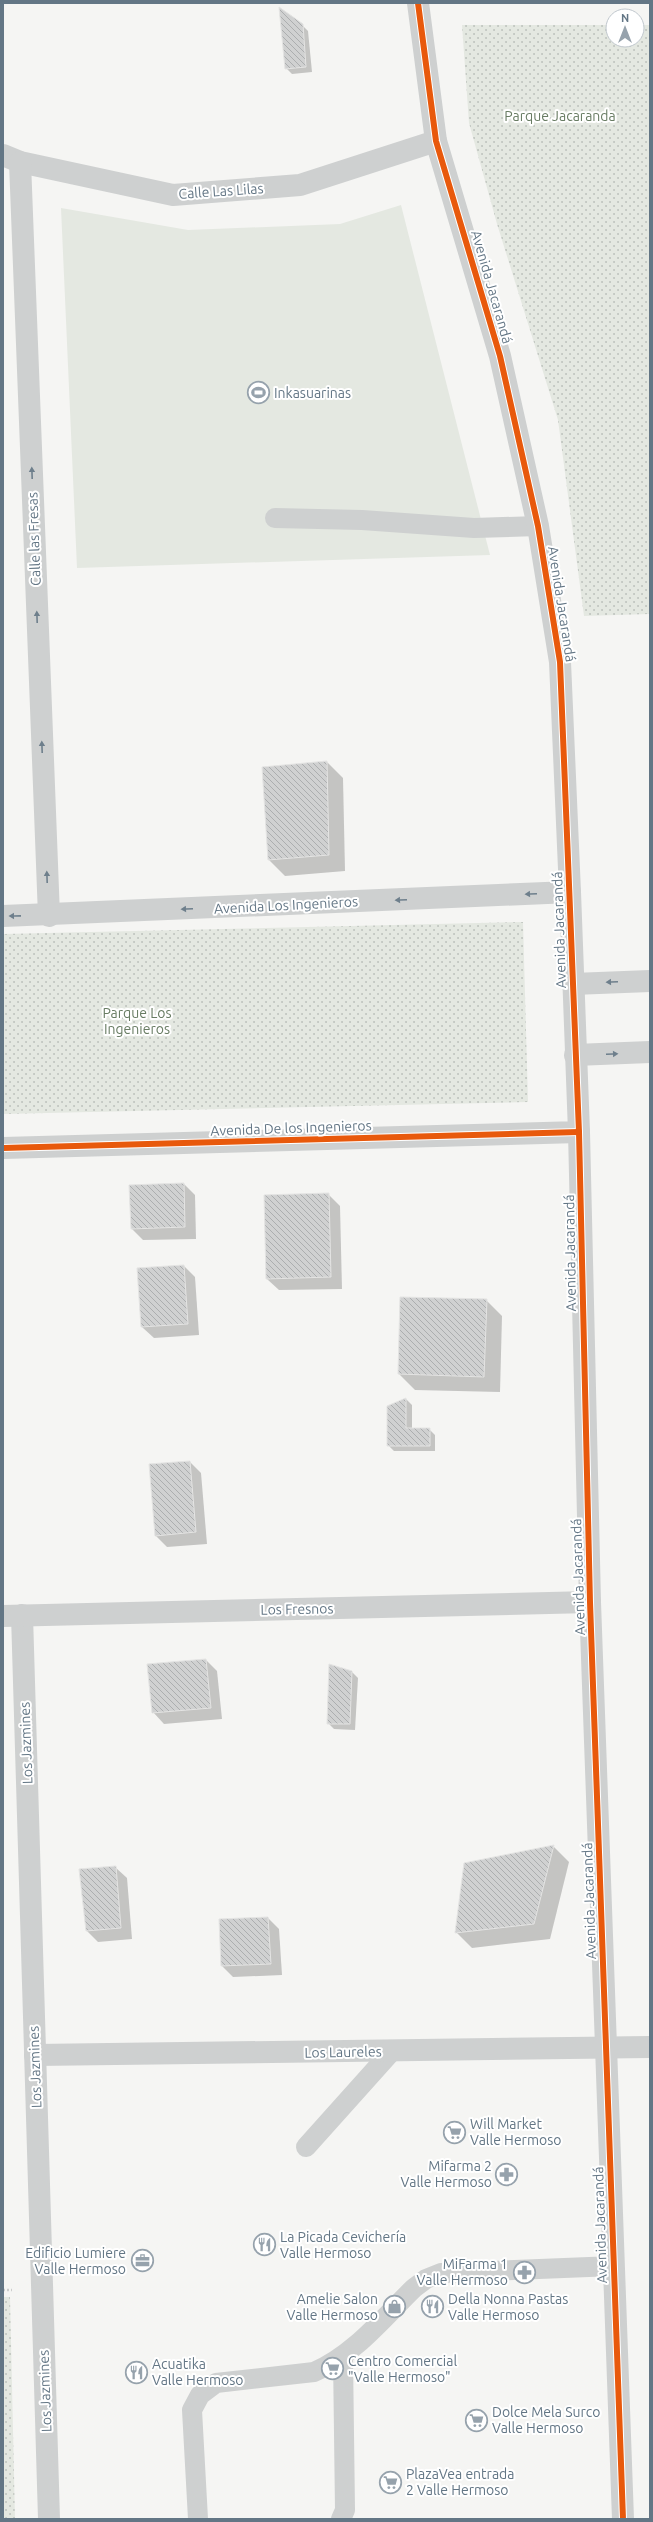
<svg xmlns="http://www.w3.org/2000/svg" width="653" height="2522" viewBox="0 0 653 2522" font-family="Ubuntu,sans-serif">
	<style>
		.grass { fill: #e4e8e1 }
		.park { fill: url(#park-dots) }
		.shadow { fill: #0003 }
		.building { fill: url(#building-back-hatch); stroke: #e4e4e3 }
		.lines { fill: none; stroke-linecap: round; stroke-linejoin: round }
		.path { stroke: #cccdcd; stroke-width: 2.5; stroke-dasharray: 2 2; stroke-linecap: butt }
		.service { stroke: #ced0d0; stroke-width: 20 }
		.minor { stroke: #ced0d0; stroke-width: 22 }
		.tertiary { stroke: #ced0d0; stroke-width: 22 }
		.cycleway-casing { stroke: #fff; stroke-width: 8 }
		.cycleway { stroke: #e8590c; stroke-width: 6 }
		.oneway { fill: #6e7f8c }
		.labels { text-anchor: middle; stroke-width: 4; stroke-linejoin: round; paint-order: stroke }
		.park-label { font-size: 14px; fill: #687c63; stroke: #fff }
		.street-label { font-size: 14px; fill: #637685; stroke: #fff }
		.poi-label { font-size: 14px; fill: #637685; stroke: #fff; text-anchor: start }
	</style>
	<defs>
		<pattern id="park-dots" width="8" height="8" patternUnits="userSpaceOnUse"><rect width="8" height="8" fill="#e4e8e1"/><path d="M2 2h.1M6 6h.1" fill="none" stroke="#bcc1bc" stroke-width="1.8" stroke-linecap="round"/></pattern>
		<pattern id="building-back-hatch" width="6" height="6" patternUnits="userSpaceOnUse"><rect width="6" height="6" fill="#d0d1d1"/><path d="M-1 5l2 2M0 0l6 6M5-1l2 2" fill="none" stroke="#acaeaf"/></pattern>
	</defs>
	<rect width="100%" height="100%" fill="#f5f5f3"/>
	<polygon class="grass" points="401,205 490,555 77,568 61,208 188,230 340,224"/>
	<g class="park">
		<polygon points="462,25 613,25 613,40 637,40 637,25 650,25 650,614 584,616 558,420 497,224 469,123"/>
		<polygon points="523,922 528,1102 3,1114 3,934"/>
		<polygon points="3,2297 10,2297 15,2519 3,2519"/>
	</g>
	<g class="shadow">
		<polygon points="302,25 308,31 312,72 292,74 286,68"/>
		<polygon points="327,762 343,778 345,871 285,876 269,860 263,767"/>
		<polygon points="184,1184 195,1195 196,1239 143,1240 132,1229"/>
		<polygon points="328,1194 340,1206 342,1289 279,1290 267,1279"/>
		<polygon points="184,1266 195,1277 199,1335 154,1338 142,1327"/>
		<polygon points="486,1300 502,1316 500,1392 415,1390 399,1374"/>
		<polygon points="3,1336 4,1389 3,1389"/>
		<polygon points="406,1399 412,1405 412,1429 429,1429 435,1435 435,1451 394,1451 388,1445"/>
		<polygon points="190,1462 201,1473 207,1544 167,1547 156,1536"/>
		<polygon points="206,1660 217,1671 222,1719 164,1724 153,1712"/>
		<polygon points="352,1672 358,1678 355,1730 334,1729 328,1723"/>
		<polygon points="553,1846 569,1862 550,1939 472,1948 456,1932"/>
		<polygon points="115,1867 127,1878 132,1939 98,1942 87,1931"/>
		<polygon points="268,1918 279,1929 282,1975 233,1977 222,1966"/>
	</g>
	<g class="building">
		<polygon points="279,7 303,24 306,67 285,69"/>
		<polygon points="327,761 329,855 268,860 262,767"/>
		<polygon points="184,1183 185,1227 131,1229 129,1185"/>
		<polygon points="329,1193 331,1277 266,1279 264,1195"/>
		<polygon points="184,1265 188,1324 141,1327 137,1268"/>
		<polygon points="400,1297 487,1299 484,1377 398,1374"/>
		<polygon points="406,1398 406,1428 430,1428 430,1446 387,1446 387,1406"/>
		<polygon points="190,1461 196,1532 155,1536 149,1464"/>
		<polygon points="206,1659 211,1708 152,1713 147,1664"/>
		<polygon points="329,1664 352,1671 350,1724 327,1724"/>
		<polygon points="554,1845 534,1924 455,1933 464,1863"/>
		<polygon points="116,1866 121,1928 86,1931 79,1869"/>
		<polygon points="268,1917 271,1964 221,1966 219,1919"/>
	</g>
	<g class="lines">
		<polyline class="path" points="3,2290 12,2290"/>
		<g class="service">
			<polyline points="275,518 362,520 474,528 538,526"/>
			<polyline points="306,2147 392,2051"/>
			<path d="M198 2519 192 2410 200 2395 216 2383 314 2372C354 2355 384 2317 414 2288L426 2279 441 2273 614 2266"/>
			<polyline points="341,2519 345,2510 343,2357"/>
		</g>
		<g class="minor">
			<polyline points="418,3 436,141 500,356 538,526 560,662 570,892"/>
			<polyline points="3,155 20,162 173,195 300,185 436,141"/>
			<polyline points="20,162 49,916"/>
			<polyline points="579,1132 590,1602 623,2519"/>
			<polyline points="22,1615 49,2519"/>
			<polyline points="3,1616 590,1602"/>
			<polyline points="35,2055 650,2047"/>
		</g>
		<g class="tertiary">
			<polyline points="3,916 570,892 579,1132 3,1148"/>
			<polyline points="573,984 650,981"/>
			<polyline points="575,1055 650,1052"/>
		</g>
		<defs>
			<g id="cycleway">
				<polyline points="418,3 436,141 500,356 538,526 560,662 579,1132 590,1602 623,2519"/>
				<polyline points="3,1148 579,1132"/>
			</g>
		</defs>
		<use href="#cycleway" class="cycleway-casing"/>
		<use href="#cycleway" class="cycleway"/>
	</g>
	<defs><path id="oneway-solid" d="M-6-.8H1V-3.2L6.5 0L1 3.2V.8H-6Z"/></defs>
	<g class="oneway">
		<use href="#oneway-solid" transform="translate(32 473) rotate(-92)"/>
		<use href="#oneway-solid" transform="translate(37 617) rotate(-92)"/>
		<use href="#oneway-solid" transform="translate(42 747) rotate(-92)"/>
		<use href="#oneway-solid" transform="translate(47 877) rotate(-92)"/>
		<use href="#oneway-solid" transform="translate(531 894) rotate(177)"/>
		<use href="#oneway-solid" transform="translate(401 900) rotate(177)"/>
		<use href="#oneway-solid" transform="translate(187 909) rotate(177)"/>
		<use href="#oneway-solid" transform="translate(15 916) rotate(179)"/>
		<use href="#oneway-solid" transform="translate(612 982) rotate(178)"/>
		<use href="#oneway-solid" transform="translate(612 1054) rotate(-2)"/>
	</g>
	<defs>
		<symbol id="stadium-ring" viewBox="-11 -11 22 22"><circle r="9.5" fill="#fff" stroke="#96a2ac" stroke-width="1.5"/><path d="M0-5a6.5 5 0 1 0 0 10a6.5 5 0 1 0 0-10ZM-3.5-1.8h7v3.6h-7Z" fill="#96a2ac"/></symbol>
		<symbol id="supermarket-ring" viewBox="-11 -11 22 22"><circle r="9.5" fill="#fff" stroke="#96a2ac" stroke-width="1.5"/><path d="M-6-5.5h2.5l.6 2H6L4.5 2H-2.5L-4.4-4H-6ZM-1.5 3.2a1.3 1.3 0 1 0 .1 0ZM3 3.2a1.3 1.3 0 1 0 .1 0Z" fill="#96a2ac"/></symbol>
		<symbol id="pharmacy-ring" viewBox="-11 -11 22 22"><circle r="9.5" fill="#fff" stroke="#96a2ac" stroke-width="1.5"/><path d="M-2-6h4v4h4v4h-4v4h-4v-4h-4v-4h4Z" fill="#96a2ac"/></symbol>
		<symbol id="restaurant-ring" viewBox="-11 -11 22 22"><circle r="9.5" fill="#fff" stroke="#96a2ac" stroke-width="1.5"/><path d="M-5-6h1v4h1v-4h1v4h1v-4h1v5L-1.5 .5V6h-2V.5L-5-1ZM5-6V6H3V1.5H1.5Q1.5-4 5-6Z" fill="#96a2ac"/></symbol>
		<symbol id="office-ring" viewBox="-11 -11 22 22"><circle r="9.5" fill="#fff" stroke="#96a2ac" stroke-width="1.5"/><path d="M-6-3h4V-5.5h4V-3h4V5H-6ZM-1-4.5V-3h2v-1.5ZM-6 0V1H6V0Z" fill="#96a2ac"/></symbol>
		<symbol id="shop-ring" viewBox="-11 -11 22 22"><circle r="9.5" fill="#fff" stroke="#96a2ac" stroke-width="1.5"/><path d="M-5-2.5h2.3a2.7 3.5 0 0 1 5.4 0H5L5.5 6h-11ZM-1.5-2.5h3a1.5 2.3 0 0 0-3 0Z" fill="#96a2ac"/></symbol>
	</defs>
	<g fill-rule="evenodd">
		<use href="#stadium-ring" x="246" y="380" width="25" height="25"/>
		<use href="#supermarket-ring" x="442" y="2120" width="25" height="25"/>
		<use href="#pharmacy-ring" x="494" y="2162" width="25" height="25"/>
		<use href="#restaurant-ring" x="252" y="2232" width="25" height="25"/>
		<use href="#office-ring" x="130" y="2248" width="25" height="25"/>
		<use href="#pharmacy-ring" x="512" y="2260" width="25" height="25"/>
		<use href="#shop-ring" x="382" y="2294" width="25" height="25"/>
		<use href="#restaurant-ring" x="420" y="2294" width="25" height="25"/>
		<use href="#supermarket-ring" x="320" y="2356" width="25" height="25"/>
		<use href="#restaurant-ring" x="124" y="2360" width="25" height="25"/>
		<use href="#supermarket-ring" x="464" y="2408" width="25" height="25"/>
		<use href="#supermarket-ring" x="378" y="2470" width="25" height="25"/>
	</g>
	<g class="labels">
		<g class="park-label">
			<text x="560" y="121">Parque Jacaranda</text>
			<text x="137" y="1018">Parque Los<tspan x="137" dy="16">Ingenieros</tspan></text>
		</g>
		<g class="street-label">
			<text transform="translate(221 191) rotate(-4)" y="5">Calle Las Lilas</text>
			<text transform="translate(492 287) rotate(74)" y="5">Avenida Jacarandá</text>
			<text transform="translate(34 539) rotate(-92)" y="5">Calle las Fresas</text>
			<text transform="translate(562 604) rotate(81)" y="5">Avenida Jacarandá</text>
			<text transform="translate(286 905) rotate(-3)" y="5">Avenida Los Ingenieros</text>
			<text transform="translate(559 930) rotate(-92)" y="5">Avenida Jacarandá</text>
			<text transform="translate(291 1128) rotate(-2)" y="5">Avenida De los Ingenieros</text>
			<text transform="translate(570 1253) rotate(-91)" y="5">Avenida Jacarandá</text>
			<text transform="translate(578 1577) rotate(-92)" y="5">Avenida Jacarandá</text>
			<text transform="translate(297 1609) rotate(-1)" y="5">Los Fresnos</text>
			<text transform="translate(26 1743) rotate(-92)" y="5">Los Jazmines</text>
			<text transform="translate(589 1901) rotate(-92)" y="5">Avenida Jacarandá</text>
			<text transform="translate(343 2052) rotate(-1)" y="5">Los Laureles</text>
			<text transform="translate(35 2067) rotate(-92)" y="5">Los Jazmines</text>
			<text transform="translate(600 2225) rotate(-92)" y="5">Avenida Jacarandá</text>
			<text transform="translate(45 2391) rotate(-92)" y="5">Los Jazmines</text>
		</g>
		<g class="poi-label">
			<text x="274" y="398">Inkasuarinas</text>
			<text x="470" y="2129">Will Market<tspan x="470" dy="16">Valle Hermoso</tspan></text>
			<text x="492" y="2171" text-anchor="end">Mifarma 2<tspan x="492" dy="16">Valle Hermoso</tspan></text>
			<text x="280" y="2242">La Picada Cevichería<tspan x="280" dy="16">Valle Hermoso</tspan></text>
			<text x="126" y="2258" text-anchor="end">Edificio Lumiere<tspan x="126" dy="16">Valle Hermoso</tspan></text>
			<text x="508" y="2269" text-anchor="end">MiFarma 1<tspan x="508" dy="16">Valle Hermoso</tspan></text>
			<text x="378" y="2304" text-anchor="end">Amelie Salon<tspan x="378" dy="16">Valle Hermoso</tspan></text>
			<text x="448" y="2304">Della Nonna Pastas<tspan x="448" dy="16">Valle Hermoso</tspan></text>
			<text x="348" y="2366">Centro Comercial<tspan x="348" dy="16">"Valle Hermoso"</tspan></text>
			<text x="152" y="2369">Acuatika<tspan x="152" dy="16">Valle Hermoso</tspan></text>
			<text x="492" y="2417">Dolce Mela Surco<tspan x="492" dy="16">Valle Hermoso</tspan></text>
			<text x="406" y="2479">PlazaVea entrada<tspan x="406" dy="16">2 Valle Hermoso</tspan></text>
		</g>
	</g>
	<rect width="653" height="2522" fill="none" stroke="#637685" stroke-width="8"/>
	<g transform="translate(625 28)"><circle r="19" fill="#ffffff" stroke="#c1c8ce"/>
	<path d="M0-3L7 15L0 10L-7 15Z" fill="#96a2ac"/>
	<text y="-6" font-size="11" font-weight="bold" text-anchor="middle" fill="#637685">N</text>
	</g>
</svg>
